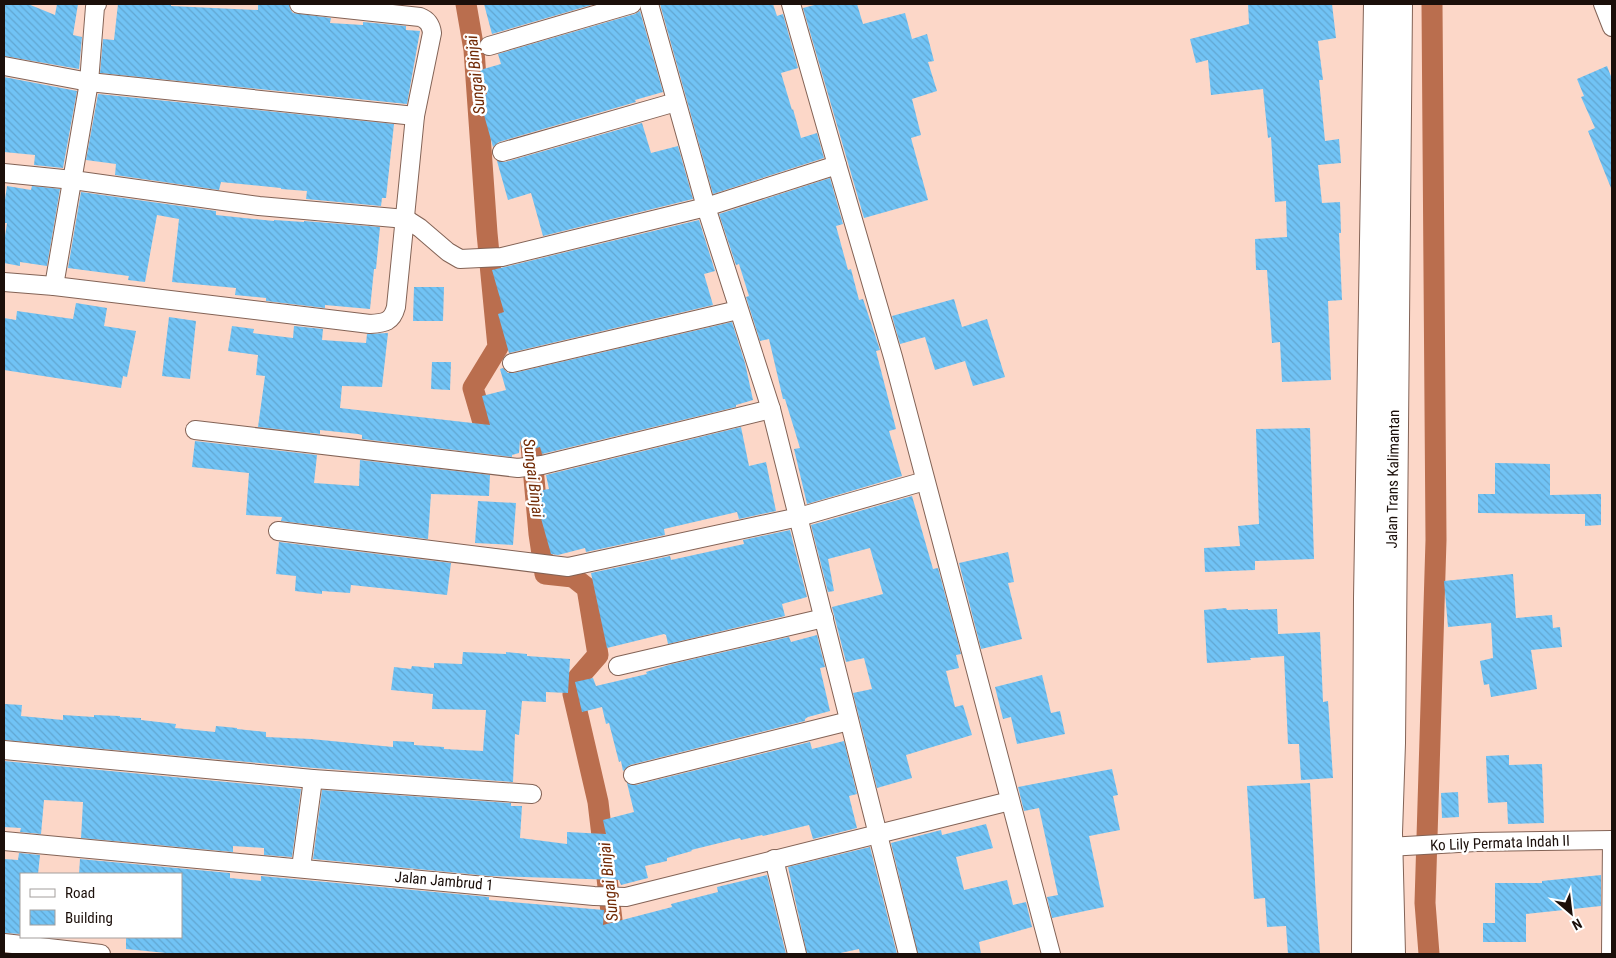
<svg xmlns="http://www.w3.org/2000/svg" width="1616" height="958" viewBox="0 0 1616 958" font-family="'Roboto Condensed',sans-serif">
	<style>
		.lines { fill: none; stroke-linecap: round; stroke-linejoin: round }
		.canal { stroke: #ba6e4e; stroke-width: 21 }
		.building { fill: url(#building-back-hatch) }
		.street-casing { stroke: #836356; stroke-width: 20 }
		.highway-casing { stroke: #836356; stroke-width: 30 }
		.street { stroke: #fff; stroke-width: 18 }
		.highway { stroke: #fff; stroke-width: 28 }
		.labels { text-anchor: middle; stroke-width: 5; stroke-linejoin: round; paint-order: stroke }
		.street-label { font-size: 15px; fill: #1b0f0a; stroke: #fff }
		.water-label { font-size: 16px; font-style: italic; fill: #702904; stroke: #fff }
	</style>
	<defs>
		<pattern id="building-back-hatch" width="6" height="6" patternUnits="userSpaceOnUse" patternTransform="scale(1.25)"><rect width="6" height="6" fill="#71c3f5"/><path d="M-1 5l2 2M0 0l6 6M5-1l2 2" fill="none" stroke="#61a6d1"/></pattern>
	</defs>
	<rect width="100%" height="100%" fill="#fcd7c8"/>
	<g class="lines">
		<g class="canal">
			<polyline points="466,4 474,50 487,233 498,347 473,388 482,419 522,424 530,434 539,534 545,574 573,577 587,588 598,655 578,678 573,694 598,802 616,954"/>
			<polyline points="1429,954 1425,903 1436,540 1432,4"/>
		</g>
	</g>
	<g class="building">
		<polygon points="4,4 28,4 55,15 57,4 78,4 73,35 82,37 79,69 4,56"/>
		<polygon points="118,4 171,4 171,6 258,10 258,4 289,4 290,9 293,13 331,18 330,23 363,25 363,22 406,26 406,30 420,31 407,104 100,73 103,39 114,40"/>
		<polygon points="484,4 595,4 492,34"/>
		<polygon points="660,4 773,4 777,16 783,14 798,68 781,73 792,110 793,109 801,138 817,133 824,158 713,194"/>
		<polygon points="818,4 857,4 863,24 905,13 912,39 927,34 934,61 928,62 937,91 912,99 921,135 911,138 928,200 864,218 803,8"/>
		<polygon points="1248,4 1332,4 1336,38 1318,41 1323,80 1319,80 1325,141 1339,139 1341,163 1318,165 1322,203 1340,202 1341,233 1339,233 1342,300 1328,301 1331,380 1282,382 1280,342 1272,343 1267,270 1256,270 1255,239 1287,237 1286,201 1275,202 1271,137 1268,138 1263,89 1211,95 1208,60 1196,63 1190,39 1249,24"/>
		<polygon points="640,11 663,92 635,100 636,102 499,142 493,147 479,97 487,94 480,70 501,64 498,54 635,14"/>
		<polygon points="1607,66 1612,79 1611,188 1588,131 1595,128 1581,97 1584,96 1577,79"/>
		<polygon points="4,77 77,91 63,168 34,165 35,155 4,152"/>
		<polygon points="98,94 394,124 386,198 382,198 381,206 306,199 307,191 281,189 281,188 221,182 219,190 115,175 116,164 86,160"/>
		<polygon points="642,123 651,153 678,146 693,199 543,236 531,193 508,200 497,161 505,162"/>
		<polygon points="830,178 843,224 836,226 848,270 851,269 859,300 863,299 880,350 876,351 896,429 889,431 902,476 807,504 794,449 800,448 785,399 783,399 769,339 760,341 746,297 749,296 739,264 736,265 719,214"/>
		<polygon points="7,186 31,190 32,186 60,189 47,266 20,262 20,266 4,263 4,242 7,223 4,223 4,206"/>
		<polygon points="81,192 216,211 216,215 274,221 274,220 304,222 304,221 380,227 376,269 374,269 370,309 325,305 325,308 266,301 266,298 235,295 236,288 172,282 179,219 157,215 145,282 128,280 129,276 68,268"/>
		<polygon points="699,220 715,271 704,274 713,305 509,353 498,314 504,312 492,270"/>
		<polygon points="414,287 444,287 443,321 413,321"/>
		<polygon points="954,299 962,327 987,319 1005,377 973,386 965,361 935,370 925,337 900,344 892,316"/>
		<polygon points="76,303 107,308 104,326 136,331 127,377 123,376 121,388 4,370 4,318 16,320 17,311 73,319"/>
		<polygon points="169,317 196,321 190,379 162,376"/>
		<polygon points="732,322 745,363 753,400 736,405 736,407 542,454 540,447 523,452 520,440 519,453 512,455 512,457 362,439 362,435 358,434 320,430 320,434 258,427 265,376 256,375 258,355 228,351 232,326 254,329 253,333 293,338 294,326 323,329 322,340 366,343 367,334 388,333 382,387 342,386 340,408 490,425 482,396 506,390 500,369 503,368 508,373 514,373"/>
		<polygon points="432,362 451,362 450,390 431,389"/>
		<polygon points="741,427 749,466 766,462 776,511 739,519 737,512 664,529 665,535 586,552 585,548 558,555 551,554 537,504 540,504 537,491 549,489 546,475"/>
		<polygon points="1310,428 1314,559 1255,561 1255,570 1205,572 1204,548 1240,546 1238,526 1259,524 1256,429"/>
		<polygon points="195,441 317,455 314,483 359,486 360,460 490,475 489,496 431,494 428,539 281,521 282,517 246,515 249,473 192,467"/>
		<polygon points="1495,463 1550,464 1550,495 1601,494 1601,525 1585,526 1585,514 1478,513 1478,494 1495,494"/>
		<polygon points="912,496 933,569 938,568 961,654 956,655 959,668 946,671 955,707 963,705 972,735 906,755 912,778 877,788 853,693 872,689 864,658 846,662 832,607 883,594 870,548 828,559 834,591 828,592 811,525"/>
		<polygon points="478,501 516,503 513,545 475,543"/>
		<polygon points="790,530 807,597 782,604 785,616 668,644 666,635 664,634 607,648 591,573 670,556 671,560 744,544 743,540"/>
		<polygon points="279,542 451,563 447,595 351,585 350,593 322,591 322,594 295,591 296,576 276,574"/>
		<polygon points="1008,552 1014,582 1008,583 1022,639 981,649 959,563"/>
		<polygon points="1513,574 1516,618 1552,615 1553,628 1560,627 1562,647 1531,650 1537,689 1491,697 1489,684 1484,685 1480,661 1493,658 1491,623 1448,627 1444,581"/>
		<polygon points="1226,608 1227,610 1248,609 1248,610 1277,609 1278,634 1320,632 1323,702 1328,701 1333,778 1301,780 1299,744 1288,744 1284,656 1250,658 1251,660 1207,663 1204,610"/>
		<polygon points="817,635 825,667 820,668 830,711 808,717 805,719 805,721 630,765 623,771 621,761 619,762 609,723 606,724 602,707 582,712 575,682 593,678 596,686 647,674 646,672 672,664 789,637 791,642"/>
		<polygon points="463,652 506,654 506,652 527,654 527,656 570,659 568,693 546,692 546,702 522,701 519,735 515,734 513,782 314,768 4,740 5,704 22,705 21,716 63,720 63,715 94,717 94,715 120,716 120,717 141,718 141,720 176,724 175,728 215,732 216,726 237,728 237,729 266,732 266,737 311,739 393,747 393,741 414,742 414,745 444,747 444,749 483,751 486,710 432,709 433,694 391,690 394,667 411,669 412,666 434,668 434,663 462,664"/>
		<polygon points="1042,675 1051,713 1060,711 1065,734 1017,744 1011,717 1003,719 995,687"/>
		<polygon points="844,741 857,794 849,796 857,828 813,839 809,825 763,836 762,835 741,840 740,838 691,850 692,851 667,858 667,861 645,866 648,878 621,885 619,880 490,876 313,859 322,790 511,803 511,806 522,806 520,838 567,844 567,832 606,834 603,820 634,812 627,783 636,785 810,742 812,749"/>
		<polygon points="1509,755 1509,765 1542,764 1544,823 1508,824 1507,802 1488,803 1486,756"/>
		<polygon points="4,761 301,789 292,857 264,855 264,848 233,846 233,852 81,838 83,802 44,800 41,834 20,832 21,828 4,827"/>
		<polygon points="1112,769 1118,795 1113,796 1120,830 1089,836 1104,907 1052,918 1047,897 1058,895 1039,808 1024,811 1018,787"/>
		<polygon points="1310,783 1316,901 1320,954 1288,954 1286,926 1267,927 1265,898 1254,899 1247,786"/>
		<polygon points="1458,792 1459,817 1442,818 1441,793"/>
		<polygon points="986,824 993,848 956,857 964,890 1007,880 1013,905 1026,902 1032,927 979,942 981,954 918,954 891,843 941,830 942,835"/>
		<polygon points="870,847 897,954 860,954 859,949 836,954 807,954 788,867"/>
		<polygon points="19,853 40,855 38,874 21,874 21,934 4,933 4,859 18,860"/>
		<polygon points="80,859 230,873 230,878 261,881 261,876 489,897 489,900 604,910 603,925 672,907 671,904 718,892 717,887 767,875 786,954 176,954 126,949 126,937 181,937 181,874 79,874"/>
		<polygon points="1601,875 1601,906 1526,914 1526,942 1483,942 1483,923 1495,923 1495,883 1542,883 1542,881"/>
	</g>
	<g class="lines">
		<defs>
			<g id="street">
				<polyline points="649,4 706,207 771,409 908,954"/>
				<polyline points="791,4 837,165 893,357 1051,954"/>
				<polyline points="1603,4 1612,27"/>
				<polyline points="489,46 632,4"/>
				<polyline points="4,66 89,82 415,116"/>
				<polyline points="502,152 676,102"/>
				<polyline points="4,173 73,180 259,206 406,219 420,228 448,252 460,259 502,257 706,207 837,165"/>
				<path d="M4 282 54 286 370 324C385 323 392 322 396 307L415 116 432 33C431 25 428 20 420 17L299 4"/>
				<polyline points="54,286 89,82 95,7 97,4"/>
				<polyline points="512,363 738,310"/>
				<polyline points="195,430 518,468 542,465 771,409"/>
				<polyline points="278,531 568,567 799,517 925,481"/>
				<polyline points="618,666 824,618"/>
				<polyline points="4,750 313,779 532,794"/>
				<polyline points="633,775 849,721"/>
				<polyline points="4,841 594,896 626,897 1010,801"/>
				<polyline points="1388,847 1476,842 1612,840"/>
				<polyline points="774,859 797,954"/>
				<polyline points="301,868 313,779"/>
				<polyline points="4,943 101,954"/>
				<polyline points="1611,954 1612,840"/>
			</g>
			<g id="highway">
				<polyline points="1366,954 1368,598 1378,4"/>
				<polyline points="1391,954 1388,833 1391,743 1398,4"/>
			</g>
		</defs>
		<use href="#street" class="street-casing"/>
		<use href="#highway" class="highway-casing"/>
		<use href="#street" class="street"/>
		<use href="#highway" class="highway"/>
	</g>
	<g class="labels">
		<g class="street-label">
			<text transform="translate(1393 479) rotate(-89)" y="5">Jalan Trans Kalimantan</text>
			<text transform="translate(1500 843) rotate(-2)" y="5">Ko Lily Permata Indah II</text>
			<text transform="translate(444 881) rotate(5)" y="5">Jalan Jambrud 1</text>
		</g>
		<g class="water-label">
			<text transform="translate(475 75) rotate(-96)" y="6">Sungai Binjai</text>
			<text transform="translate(534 478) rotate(83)" y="6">Sungai Binjai</text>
			<text transform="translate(608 882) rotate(-96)" y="6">Sungai Binjai</text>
		</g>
	</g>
	<rect width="1616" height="958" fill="none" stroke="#1b0f0a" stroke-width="10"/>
	<rect x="20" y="873" width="162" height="65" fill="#ffffff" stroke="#a49f9d"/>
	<rect x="30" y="889" width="25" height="8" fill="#ffffff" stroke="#a49f9d"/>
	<text x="65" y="898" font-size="15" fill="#1b0f0a">Road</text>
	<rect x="30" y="910" width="25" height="15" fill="url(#building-back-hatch)" stroke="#a49f9d"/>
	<text x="65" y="923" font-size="15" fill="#1b0f0a">Building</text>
	<g transform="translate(1571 913) rotate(152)" stroke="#ffffff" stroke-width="4" paint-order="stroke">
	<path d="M0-4L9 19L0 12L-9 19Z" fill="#1b0f0a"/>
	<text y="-8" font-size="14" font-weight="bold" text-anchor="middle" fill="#1b0f0a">N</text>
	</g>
</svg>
